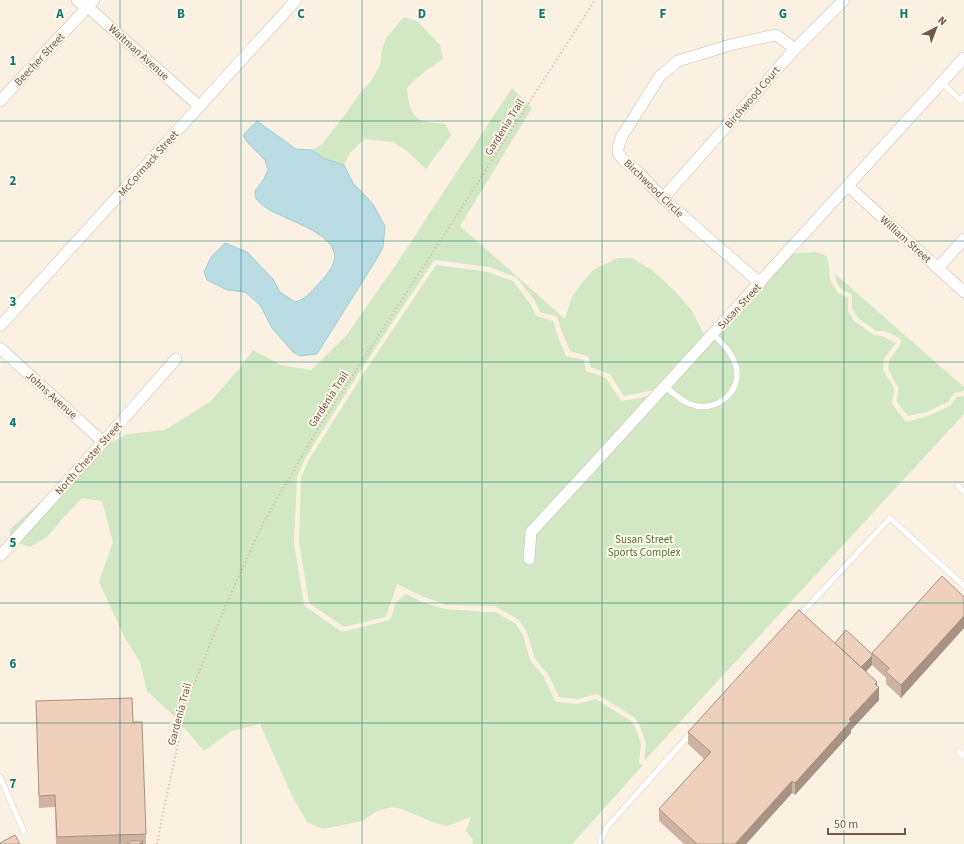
<svg xmlns="http://www.w3.org/2000/svg" width="964" height="844" viewBox="0 0 964 844" font-family="'Source Sans 3',sans-serif">
	<style>
		.green { fill: #d2e7c3 }
		.water { fill: #b9dde3; stroke: #a0cdd4 }
		.lines { fill: none; stroke-linecap: round; stroke-linejoin: round }
		.service-casing { stroke: #cbb9aa; stroke-width: 6 }
		.minor-casing { stroke: #cbb9aa; stroke-width: 12 }
		.path { stroke: #d3b3a0; stroke-width: 2; stroke-dasharray: 1 3; stroke-linecap: butt }
		.service { stroke: #fff; stroke-width: 5.5 }
		.minor { stroke: #fff; stroke-width: 11 }
		.wall { fill: #ceb3a2 }
		.shaded-wall { fill: #a79284 }
		.building { fill: #efd0bc; stroke: #a79284 }
		.grid { fill: none; stroke: #0f766e; stroke-width: 1; stroke-opacity: 0.55 }
		.labels { text-anchor: middle; stroke-width: 4; stroke-linejoin: round; paint-order: stroke }
		.street-label { font-size: 11px; fill: #71584b; stroke: #fef6e9 }
		.park-label { font-size: 11px; fill: #537743; stroke: #fef6e9 }
		.grid-label { font-size: 13px; text-anchor: middle; font-weight: bold; fill: #0f766e; stroke: #fef6e9; stroke-width: 4; stroke-linejoin: round; paint-order: stroke }
	</style>
	<rect width="100%" height="100%" fill="#fbf1e3"/>
	<g class="green">
		<path d="M404 17 417 21 440 45 443 59C431 67 417 76 407 88 408 101 410 119 426 122 432 123 439 123 445 124L451 135 426 169 407 151 393 142 364 139 349 154 344 165 325 159 312 150 322 144 347 112 361 92 372 80 380 65 382 50 386 38Z"/>
		<polygon points="512,88 532,108 460,226 565,319 572,297 582,283 593,270 618,258 632,258 653,271 675,291 692,311 704,334 746,291 655,390 624,396 610,374 590,367 589,358 587,356 570,351 563,335 557,317 555,316 540,312 535,301 516,277 489,267 435,260 433,262 356,377 305,459 297,477 294,543 304,604 306,607 342,632 389,620 391,618 396,602 406,594 422,602 445,609 476,611 481,612 495,612 516,624 523,635 530,660 544,677 555,701 558,702 577,704 596,699 631,721 635,727 641,744 639,762 640,764 643,765 572,844 472,844 473,840 466,831 471,817 447,826 432,822 402,809 392,807 377,811 362,821 323,829 307,822 293,798 260,724 232,731 204,751 173,715 147,691 140,662 125,638 99,582 113,542 102,501 82,498 63,518 48,536 30,547 13,541 9,530 73,473 105,446 127,434 165,430 211,401 239,369 253,350 281,365 311,370 346,336 397,263"/>
		<polygon points="815,252 827,256 829,265 830,280 838,293 848,297 848,311 854,321 874,335 882,336 896,343 884,359 883,370 894,388 892,404 906,422 928,416 950,406 957,397 964,396 964,414 644,761 646,743 639,724 634,717 597,694 578,699 559,697 548,674 535,659 527,632 519,620 495,606 447,605 424,597 397,584 386,617 344,627 309,603 299,542 301,478 308,461 360,379 436,265 488,272 513,281 531,305 536,316 553,321 558,337 566,356 584,360 586,371 606,378 621,401 657,395 786,254"/>
		<path d="M835 274 964 387V391L954 393 948 402 927 412 908 416 897 402 898 387 888 369 889 360 900 345 901 340 899 338 885 331H876L858 318 852 309V295C849 292 846 292 843 290 838 286 835 279 835 274Z"/>
	</g>
	<path class="water" d="M257 121 296 149 312 150 325 159 344 165 353 183 373 204 385 226 383 247 376 260 317 354 300 356 293 352 272 328 260 305 245 292 227 290 207 280 204 272 211 257 225 243 247 252 273 279 280 292 295 302C298 301 301 300 304 298 310 294 322 280 327 274 358 237 286 222 265 207 262 205 259 202 256 199L255 191 264 179 268 170 265 160 247 142 243 135Z"/>
	<g class="lines">
		<defs>
			<g id="service">
				<polyline points="941,82 960,100 964,96"/>
				<path d="M665 386C673 393 680 400 690 404 714 414 743 393 736 366 732 353 723 343 713 334"/>
				<polyline points="958,486 964,492"/>
				<polyline points="798,617 890,518 964,586"/>
				<polyline points="959,752 964,756"/>
				<polyline points="0,777 24,832"/>
				<polyline points="601,844 600,841 607,827 692,732"/>
			</g>
			<g id="minor">
				<polyline points="77,0 86,8 90,9 199,106"/>
				<polyline points="0,101 94,0"/>
				<polyline points="848,186 964,292"/>
				<polyline points="663,198 795,49 844,0"/>
				<polyline points="938,268 964,239"/>
				<polyline points="760,283 692,224 663,198 636,170 625,162 618,153 618,149 621,138 660,76 678,61 730,45 775,35 778,36 795,49"/>
				<polyline points="0,326 296,0"/>
				<polyline points="0,348 103,442"/>
				<polyline points="0,556 103,442 176,359"/>
				<polyline points="529,559 531,532 593,465 964,58"/>
			</g>
		</defs>
		<use href="#service" class="service-casing"/>
		<use href="#minor" class="minor-casing"/>
		<polyline class="path" points="157,844 164,808 188,699 225,607 262,525 316,432 464,204 595,0"/>
		<use href="#service" class="service"/>
		<use href="#minor" class="minor"/>
	</g>
	<g class="wall">
		<polygon points="964,597 964,628 901,698 886,684 886,678 872,665 866,671 877,686 879,700 851,730 851,733 795,795 792,793 746,844 684,844 659,821 659,809 704,759 688,744 688,732 835,643 872,654 872,653"/>
		<polygon points="36,701 133,722 146,834 146,844 56,844 55,807 39,808"/>
	</g>
	<g class="shaded-wall">
		<polygon points="964,616 964,628 901,698 901,685"/>
		<polygon points="872,656 872,665 860,678 860,669"/>
		<polygon points="877,682 877,689 879,687 879,700 851,730 851,733 795,795 795,783 849,719"/>
		<polygon points="792,781 792,793 746,844 735,844"/>
		<polygon points="143,841 143,844 139,844"/>
	</g>
	<g class="building">
		<polygon points="942,576 964,597 964,616 901,685 886,672 889,668 872,653"/>
		<polygon points="799,610 877,682 875,684 879,687 849,719 851,721 795,783 792,781 735,844 697,844 659,809 711,752 688,732"/>
		<polygon points="846,630 872,654 872,656 861,667 835,643"/>
		<polygon points="132,698 133,722 142,722 146,834 57,837 55,795 39,796 36,701"/>
		<polygon points="15,835 20,844 0,844 0,843"/>
		<polygon points="131,841 143,841 139,844 127,844"/>
	</g>
	<path class="grid" d="M120 0V844M241 0V844M362 0V844M482 0V844M602 0V844M723 0V844M844 0V844M0 121H964M0 241H964M0 362H964M0 482H964M0 603H964M0 723H964"/>
	<g class="labels">
		<g class="street-label">
			<text transform="translate(139 52) rotate(42)" y="4">Waitman Avenue</text>
			<text transform="translate(39 59) rotate(-47)" y="4">Beecher Street</text>
			<text transform="translate(752 97) rotate(-49)" y="4">Birchwood Court</text>
			<text transform="translate(504 127) rotate(-58)" y="4">Gardenia Trail</text>
			<text transform="translate(148 163) rotate(-48)" y="4">McCormack Street</text>
			<text transform="translate(654 188) rotate(44)" y="4">Birchwood Circle</text>
			<text transform="translate(906 239) rotate(42)" y="4">William Street</text>
			<text transform="translate(739 306) rotate(-47)" y="4">Susan Street</text>
			<text transform="translate(52 395) rotate(42)" y="4">Johns Avenue</text>
			<text transform="translate(328 399) rotate(-57)" y="4">Gardenia Trail</text>
			<text transform="translate(88 458) rotate(-48)" y="4">North Chester Street</text>
			<text transform="translate(179 714) rotate(-75)" y="4">Gardenia Trail</text>
		</g>
		<g class="park-label">
			<text x="644" y="543">Susan Street<tspan x="644" dy="13">Sports Complex</tspan></text>
		</g>
	</g>
	<g class="grid-label">
		<text x="60" y="18">A</text>
		<text x="181" y="18">B</text>
		<text x="301" y="18">C</text>
		<text x="422" y="18">D</text>
		<text x="542" y="18">E</text>
		<text x="663" y="18">F</text>
		<text x="783" y="18">G</text>
		<text x="904" y="18">H</text>
		<text x="13" y="65">1</text>
		<text x="13" y="185">2</text>
		<text x="13" y="306">3</text>
		<text x="13" y="427">4</text>
		<text x="13" y="547">5</text>
		<text x="13" y="668">6</text>
		<text x="13" y="788">7</text>
	</g>
	<g transform="translate(936 28) rotate(42)" stroke="#fef6e9" stroke-width="3" paint-order="stroke">
	<path d="M0-3L7 15L0 10L-7 15Z" fill="#71584b"/>
	<text y="-6" font-size="11" font-weight="bold" text-anchor="middle" fill="#71584b">N</text>
	</g>
	<path d="M828 828v6h77v-6" fill="none" stroke="#71584b" stroke-width="2"/>
	<text x="834" y="828" font-size="12" fill="#71584b" stroke="#fef6e9" stroke-width="3" paint-order="stroke">50 m</text>
</svg>
